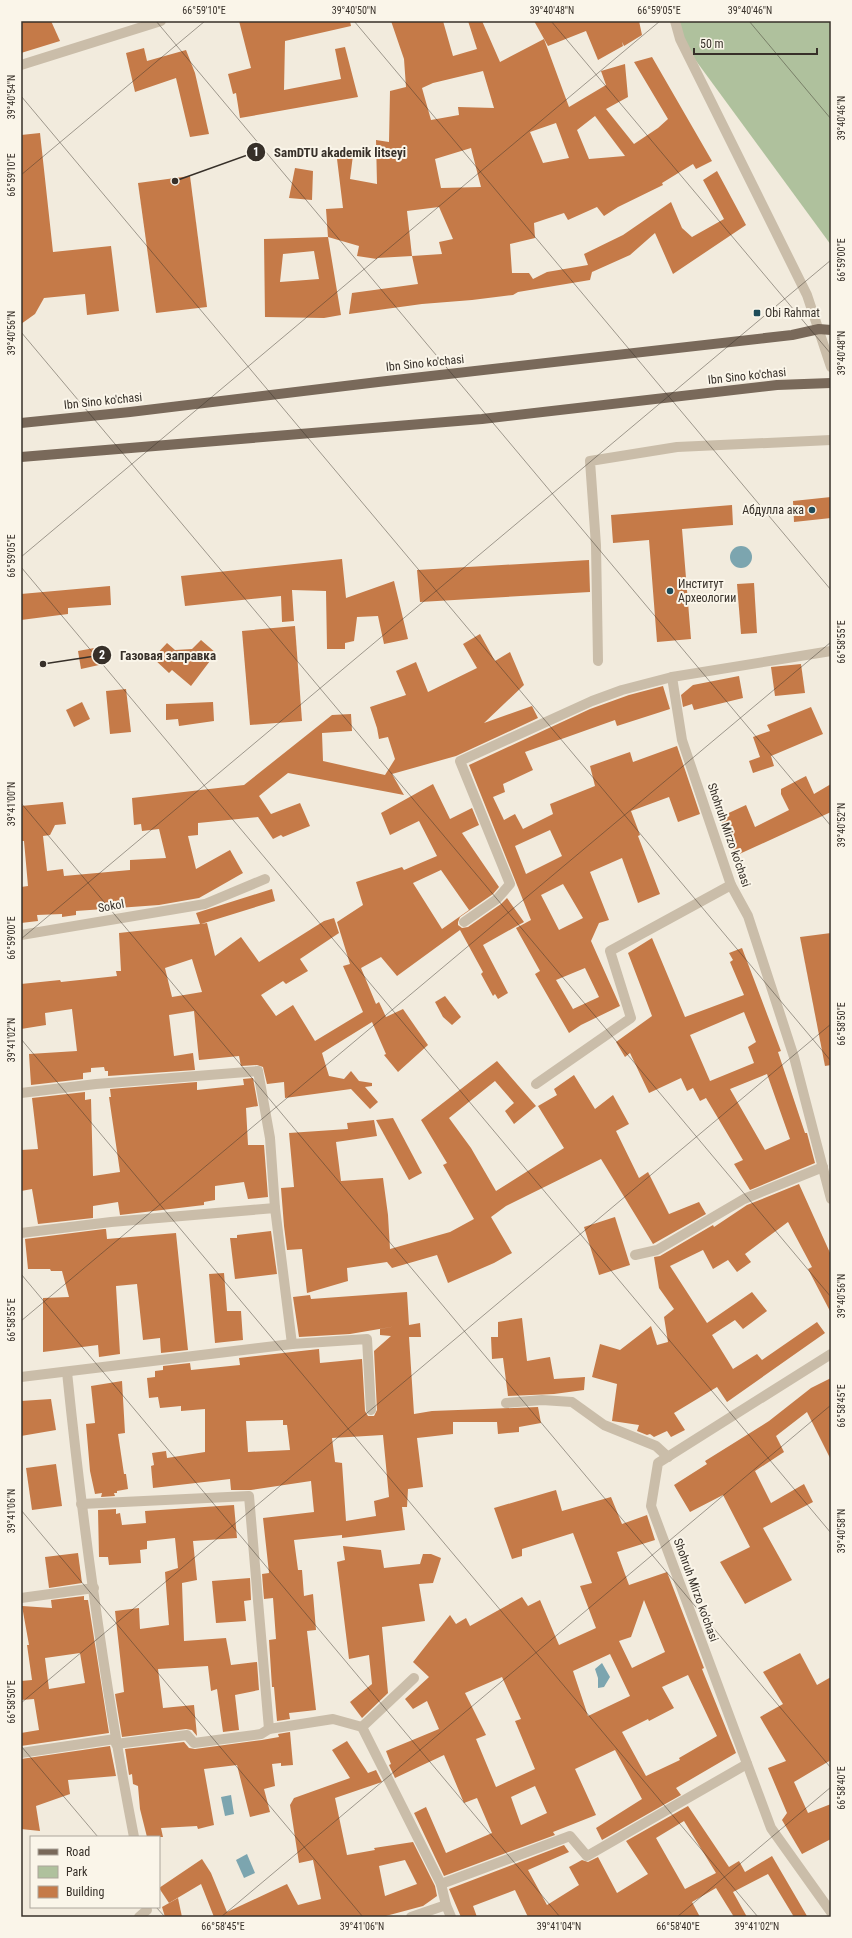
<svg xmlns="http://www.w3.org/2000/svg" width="852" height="1938" viewBox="0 0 852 1938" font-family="'Roboto Condensed',sans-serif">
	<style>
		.green { fill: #afc19d }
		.water { fill: #7ca5af }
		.building { fill: #c57a48; fill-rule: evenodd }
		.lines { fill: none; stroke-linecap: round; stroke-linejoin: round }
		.street { stroke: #cabda9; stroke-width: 10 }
		.primary { stroke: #79695a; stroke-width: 10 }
		.ticks { fill: none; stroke: #373029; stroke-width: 1; stroke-opacity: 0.45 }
		.poi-dot { fill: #1e4c59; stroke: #faf5e9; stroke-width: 1.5 }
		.labels { text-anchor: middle; stroke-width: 4; stroke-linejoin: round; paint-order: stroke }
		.poi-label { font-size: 12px; fill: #373029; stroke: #faf5e9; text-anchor: start }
		.street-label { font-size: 12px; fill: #373029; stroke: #faf5e9 }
		.leader { fill: none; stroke: #373029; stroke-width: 1.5 }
		.callout-dot { fill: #373029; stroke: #faf5e9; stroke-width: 1.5 }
		.mark-label { font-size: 12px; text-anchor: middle; font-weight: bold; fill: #fff }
		.callout-label { font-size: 13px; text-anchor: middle; font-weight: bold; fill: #373029; stroke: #faf5e9; stroke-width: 4; stroke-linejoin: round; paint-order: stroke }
		.neatline { fill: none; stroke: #373029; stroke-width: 1.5 }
		.ticks-label { font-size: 10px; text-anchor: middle; fill: #373029 }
	</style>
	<rect width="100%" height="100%" fill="#f2ebdd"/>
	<polygon class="green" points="677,21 831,21 831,245 680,39"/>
	<g class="water">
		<circle cx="741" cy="557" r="11"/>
		<polygon points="602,1663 610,1677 604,1687 598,1688 598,1678 595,1669"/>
		<polygon points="231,1795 234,1814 225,1816 221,1797"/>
		<polygon points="247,1854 255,1873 244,1878 236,1860"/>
	</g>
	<g class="building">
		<polygon points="21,21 51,21 60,41 21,53"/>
		<polygon points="239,21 350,21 351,26 285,41 284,90 341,79 335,49 345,47 358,97 240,118 236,93 233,94 228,74 251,68"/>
		<path d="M391 21H443L453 56 477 49 468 21H482L500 62 544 39 569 107 606 85 601 71 625 64 628 97 606 109 634 144 658 128 668 119 634 62 652 57 712 161 696 169 693 164 662 183 663 185 618 207 604 216 597 207 568 220 564 213 534 223 535 238 510 244 512 273H529L533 279 547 272 588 265 584 254 623 235 671 202 682 228 692 237 724 219 703 180 717 171 746 225 673 274 655 233 630 255 592 272 590 280 518 292 513 295 472 300 422 304 349 314 352 293 418 284 412 256 377 258V259L357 256 359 246 328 237 326 209 343 208 337 159 353 155 350 179 377 184 376 140 389 142 390 91 406 87 404 59ZM483 71 494 108 458 107 459 115 431 120 422 88 433 83ZM595 116 625 156 589 159 577 130ZM556 123 569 158 543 163 530 132ZM471 148 481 187 441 188 435 159ZM439 207 453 239 439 242 442 254 412 256 407 211Z"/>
		<polygon points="534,21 639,21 642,35 624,46 622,42 623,46 598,60 586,31 548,46"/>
		<polygon points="144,48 147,61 186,50 195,73 209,134 190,137 176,78 135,92 126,53"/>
		<polygon points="40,133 53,252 111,246 119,311 87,315 85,294 44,298 35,314 21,324 21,135"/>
		<polygon points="295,168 313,171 312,200 289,198"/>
		<polygon points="190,176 207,307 156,313 138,183"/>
		<path d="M328 237 341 315 324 318 265 317 264 239ZM314 251 319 279 280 282 283 254Z"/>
		<polygon points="831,497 831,518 794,522 793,501"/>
		<polygon points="732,505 733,525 682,529 691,639 657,642 649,540 613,543 611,515"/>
		<polygon points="342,559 346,598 394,581 408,639 384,644 378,616 357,617 354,641 345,643 345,649 327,649 326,591 292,590 294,621 282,622 281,596 185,606 181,576"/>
		<polygon points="589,560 590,592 420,602 417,570"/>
		<polygon points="754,583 757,633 741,634 737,584"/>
		<polygon points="110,586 111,605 68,608 68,614 21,620 21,594"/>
		<polygon points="295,626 302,721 250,725 242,631"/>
		<polygon points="480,634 495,661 510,652 524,685 484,723 532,706 538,718 456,756 392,774 404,795 288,773 259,796 271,814 300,803 310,826 283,837 281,835 273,839 258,817 198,823 198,835 188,836 196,869 230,850 243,873 199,898 159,905 76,911 76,915 62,917 62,914 37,915 38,921 21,923 21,887 28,886 24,841 21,841 21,806 63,802 66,824 55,825 50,835 43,836 47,871 63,869 64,876 130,870 130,860 166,858 159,829 142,831 141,824 134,825 132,798 244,785 332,715 351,714 352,731 322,733 323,761 385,775 395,759 388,737 379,739 377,728 370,707 406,695 396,671 416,662 428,692 477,668 463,644"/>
		<polygon points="201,640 216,653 191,686 172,670 169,673 153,658 167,643 175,650 192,649"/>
		<polygon points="105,646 108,663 81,669 78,651"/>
		<polygon points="801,664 805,693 775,696 771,667"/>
		<polygon points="739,676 743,698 694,710 692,704 683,707 681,695 693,685"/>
		<path d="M663 686 670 709 617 726 615 720 525 752 533 770 503 784 505 792 493 797 504 820 515 814 523 829 553 814 550 804 595 786 590 766 630 752 633 762 677 746 700 814 678 822 669 797 631 811 640 835 638 836 660 894 638 903 622 858 590 872 609 920 599 923 591 941 620 1006 581 1025 569 1033 535 974 540 971 516 928 531 920 469 765 590 709 629 695ZM550 830 562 856 526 874 515 846ZM563 884 583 918 559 930 541 895ZM585 968 599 997 573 1009 556 980Z"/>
		<polygon points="126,689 131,732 110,734 106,691"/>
		<polygon points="82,702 90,719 74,727 66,710"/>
		<polygon points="213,702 214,721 179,726 178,719 166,720 166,704"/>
		<polygon points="811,707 823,734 771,756 774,766 753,773 749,761 760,757 753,737 770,731 767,725"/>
		<polygon points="806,776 814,794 831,784 831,812 735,856 720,817 746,805 755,827 789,810 781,794 781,789"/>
		<path d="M433 784 450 819 472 808 479 825 462 833 499 887 493 894 460 917 458 922V925L462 928 468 927 501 904 507 898 524 922 483 945 508 993 498 999 495 994 493 996 481 974 483 972 460 930 397 976 381 957 361 968 376 1004 379 1002 386 1017 403 1009 428 1045 398 1072 384 1055 386 1054 372 1022 322 1053 329 1076 344 1079 351 1071 359 1081 372 1083V1086L365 1087 378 1102 370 1109 351 1089 285 1098 284 1082 267 1084 263 1067 257 1065 241 1066 239 1056 199 1060 194 1011 169 1015 174 1056 193 1053 195 1070 108 1076V1071H105L104 1067 91 1068V1072L83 1073V1079L31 1085 29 1054 77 1051 72 1009 45 1013 46 1025 21 1029V984L60 980 61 982 117 976 116 971H121L119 933 200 924 196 913 272 889 275 901 201 924 207 923 215 956 241 937 259 962 324 921 334 918 339 933 300 959 308 971 286 984 283 981 261 995 276 1016 293 1005 315 1041 363 1012 343 966 350 964 337 922 363 905 356 882 402 867 404 870 437 856 419 821 390 835 381 813ZM441 870 469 910 442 929 413 883ZM192 959 202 992 172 997 165 968Z"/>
		<polygon points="831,933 831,1065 825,1066 800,937"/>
		<path d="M652 938 685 1017 744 995 730 962 733 960 729 953 742 948 781 1051 778 1052 805 1133H807L815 1163 750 1190 734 1164 743 1160 706 1098 700 1101 693 1088 687 1091 681 1078 649 1093 630 1053 625 1057 616 1042 652 1016 628 953ZM744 1012 756 1042 748 1047 754 1063 710 1081 690 1035ZM767 1074 790 1139 765 1150 730 1089Z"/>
		<polygon points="445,996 461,1017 452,1025 443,1017 435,1002"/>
		<polygon points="497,1061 536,1106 514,1124 505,1111 514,1103 495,1081 449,1118 471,1148 496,1191 564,1148 538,1106 557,1095 554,1089 574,1075 595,1109 613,1095 629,1124 616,1131 639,1178 648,1172 669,1214 699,1202 706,1214 653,1244 601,1159 506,1206 491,1217 512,1253 494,1263 448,1283 437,1255 392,1268 387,1262 347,1268 348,1281 307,1293 302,1249 287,1250 284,1226 281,1188 294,1187 289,1133 348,1129 347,1123 374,1120 377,1136 336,1142 341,1181 383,1178 388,1215 390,1249 450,1232 474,1219 443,1165 447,1163 421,1120"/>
		<polygon points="253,1078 258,1106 246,1108 248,1145 264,1145 268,1197 248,1199 244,1182 215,1186 215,1200 204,1202 204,1205 120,1215 118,1202 93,1206 93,1218 38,1224 32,1189 21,1191 21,1150 38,1149 32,1098 85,1092 85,1100 91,1099 93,1176 120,1172 109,1097 111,1097 110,1089 197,1082 197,1090 244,1085 243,1079"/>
		<polygon points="393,1118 422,1173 409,1180 376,1120"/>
		<polygon points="799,1184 831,1255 831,1313 808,1269 812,1267 788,1222 745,1254 751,1262 737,1272 728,1260 713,1269 703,1250 670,1266 707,1323 752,1292 767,1311 743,1329 735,1320 712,1335 733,1369 757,1354 762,1360 817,1322 825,1333 727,1402 717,1387 674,1413 685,1430 671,1437 667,1431 654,1437 650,1434 647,1435 637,1431 639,1425 612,1421 617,1384 592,1377 600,1344 620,1350 651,1326 657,1345 668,1342 664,1317 674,1309 659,1288 654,1257 660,1256 713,1225 714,1227 747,1205"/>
		<polygon points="615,1217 630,1265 599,1275 584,1227"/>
		<polygon points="104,1229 106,1229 107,1239 176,1233 188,1350 161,1353 160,1338 143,1340 137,1284 116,1286 120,1354 99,1357 98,1345 43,1352 43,1298 69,1297 62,1271 51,1271 50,1269 28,1269 25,1239"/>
		<polygon points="271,1231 277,1274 235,1279 230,1238 237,1238 237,1235"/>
		<polygon points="224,1273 227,1311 241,1311 243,1340 215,1343 209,1274"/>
		<path d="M407 1292 409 1325 420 1323 421 1337H409L414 1414 432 1411 538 1407 541 1423 519 1427V1432L498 1434 497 1422H453V1434L417 1438 423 1487 408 1489 407 1507H402L405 1530 342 1538V1535L294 1540 298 1570H302L304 1596 313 1594 316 1630 307 1631 316 1710 289 1713 290 1719 277 1721 274 1687H272L269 1640 276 1639 273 1598 264 1599 262 1574 269 1573 263 1518 314 1512 311 1481 251 1490H231L230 1479 153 1488 151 1466 154 1465 152 1453 166 1451 167 1458 205 1452V1409L181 1411V1406L160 1408 158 1397 149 1398 147 1378 155 1377V1371L163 1370V1366L190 1363 191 1370 240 1365 239 1358 319 1349 320 1363 362 1359 365 1411 368 1416H374L377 1410 374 1351 391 1336 380 1335V1329L397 1326 350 1334 299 1337 293 1297 310 1295 311 1299ZM283 1420V1425H287L290 1450 248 1452 246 1421ZM383 1435 389 1497 374 1501 376 1516 346 1521 342 1463 335 1462 332 1438Z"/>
		<polygon points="522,1318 527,1361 550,1357 554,1379 585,1377 584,1390 554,1394 508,1396 503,1358 492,1359 491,1337 498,1337 498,1322"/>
		<polygon points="831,1378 831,1460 807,1412 776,1436 784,1452 755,1471 771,1503 804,1484 813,1502 763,1528 792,1580 745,1604 720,1562 750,1547 723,1495 690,1512 674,1485 707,1464 705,1461 769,1421 811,1388"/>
		<polygon points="122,1381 125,1433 118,1434 124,1474 126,1474 128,1489 117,1491 117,1493 114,1493 115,1496 101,1497 102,1493 95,1494 90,1471 86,1424 95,1423 91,1386"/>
		<polygon points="51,1399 56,1430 21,1436 21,1401"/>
		<polygon points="56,1464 62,1506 32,1510 26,1468"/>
		<path d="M556 1490 562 1511 611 1497 622 1524 647 1515 655 1540 617 1552 629 1585 667 1572 704 1668 702 1669 736 1753 676 1788 681 1795 602 1840 596 1828 642 1799 615 1750 575 1769 596 1815 553 1832 555 1835 444 1876 414 1813 426 1807 446 1853 492 1833 477 1798 464 1803 444 1755 395 1778 389 1765 391 1764 386 1751 439 1729 427 1701 413 1709 405 1699 429 1677 413 1662 450 1615 456 1624 466 1618 470 1626 522 1597 528 1606 540 1600 559 1645 596 1628 580 1586 592 1583 573 1533 522 1549V1556L512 1559 494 1508ZM644 1600 665 1652 632 1668 619 1641 631 1637ZM610 1654 630 1696 588 1716 573 1671ZM688 1675 717 1736 679 1758 680 1760 646 1776 622 1732 648 1719 649 1721 674 1708 662 1687ZM502 1677 521 1719 515 1721 535 1769 496 1787 476 1739 486 1735 465 1693ZM535 1786 547 1813 521 1825 511 1797Z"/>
		<polygon points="234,1505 237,1538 193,1541 197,1580 182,1583 184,1641 226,1638 231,1665 257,1662 259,1690 235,1695 239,1730 223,1732 217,1689 211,1691 208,1666 158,1669 163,1708 194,1705 197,1736 192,1730 186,1729 122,1737 115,1694 124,1692 115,1611 139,1608 140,1629 169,1625 165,1572 178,1568 175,1538 147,1541 147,1549 140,1550 141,1563 109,1565 108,1557 99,1557 98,1510 116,1509 116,1514 120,1513 122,1525 146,1523 145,1511"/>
		<polygon points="343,1546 381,1550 384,1568 420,1564 423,1554 431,1554 441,1558 433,1583 419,1584 425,1621 382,1627 388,1693 362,1718 350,1702 372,1684 369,1655 349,1659 337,1562 345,1560"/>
		<polygon points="78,1553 82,1583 49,1588 45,1557"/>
		<polygon points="250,1578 251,1600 244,1601 246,1621 216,1623 212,1581"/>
		<path d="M84 1596V1600H88L109 1733 21 1746V1733L39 1730 34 1699 21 1700V1681L32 1680 27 1645H29L22 1606 52 1608 51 1600ZM80 1653 85 1683 49 1689 45 1658Z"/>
		<polygon points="800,1653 817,1685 831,1677 831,1760 794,1782 808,1813 831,1804 831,1839 802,1854 782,1820 787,1813 768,1768 786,1761 760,1717 783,1704 763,1672"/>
		<polygon points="290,1732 293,1765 281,1766 281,1763 272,1764 275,1786 264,1789 270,1812 250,1817 237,1765 204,1769 214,1825 198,1829 197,1826 161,1828 163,1837 147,1837 140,1809 138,1786 133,1784 132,1774 129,1775 125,1749 184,1742 189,1748 195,1749 262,1740 279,1737 278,1734"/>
		<path d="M347 1741 368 1773 376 1770 382 1782 335 1798 347 1855 375 1850 374 1848 413 1842 435 1886 437 1896 423 1906 382 1917H214L201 1884 169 1903 159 1888 202 1859 211 1873 227 1912 287 1884 298 1905 321 1899 313 1860 299 1863 290 1805 294 1798 350 1778 332 1750ZM405 1860 417 1884 385 1896 379 1866Z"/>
		<polygon points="110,1746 116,1776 68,1780 70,1794 36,1806 40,1831 21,1829 21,1759"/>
		<path d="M688 1806 729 1867 739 1861 745 1872 772 1856 807 1916 794 1917 768 1874 733 1892 747 1917H734L716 1888 692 1902 700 1917H528L515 1890 473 1906 477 1917H461L449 1889 564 1845 569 1852 528 1870 547 1905 579 1885 569 1867 582 1860 588 1862 598 1857 617 1893 648 1874 626 1841ZM684 1821 716 1873 685 1889 656 1838Z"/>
		<polygon points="178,1898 182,1917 165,1917 162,1907"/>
	</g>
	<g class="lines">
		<g class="street">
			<polyline points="675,21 680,39 807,295 831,367"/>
			<polyline points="21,65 161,21"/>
			<polyline points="831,651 672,677 682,740 731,885 748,916 794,1057 831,1199"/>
			<polyline points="598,661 596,545 590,461 677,447 831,440"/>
			<polyline points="464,922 497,899 510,884 460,761 592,701 622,690 672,677"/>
			<polyline points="21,935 205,904 265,879"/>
			<polyline points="536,1084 631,1018 610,951 731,885"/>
			<polyline points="21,1093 96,1084 258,1071 270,1138 275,1208"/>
			<polyline points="21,1233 111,1222 275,1208 292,1344"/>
			<polyline points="635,1255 657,1250 744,1199 823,1167"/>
			<polyline points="831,1354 658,1463 651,1506 771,1828 831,1912"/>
			<path d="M67 1372C83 1528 104 1683 134 1837"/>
			<polyline points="21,1377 292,1344 367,1339 371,1410"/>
			<polyline points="506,1403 542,1400 572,1402 604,1425 656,1446 668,1457"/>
			<polyline points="81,1504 249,1496 269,1729 333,1719 362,1727"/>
			<polyline points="21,1598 94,1588"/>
			<polyline points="414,1678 362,1727 441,1884 570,1836 587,1856 747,1764"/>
			<polyline points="116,1744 187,1735 194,1743 261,1734 269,1729"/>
			<polyline points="21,1753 115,1739"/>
			<polyline points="441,1884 446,1905 451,1917"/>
			<polyline points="139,1917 147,1910"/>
			<polyline points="411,1917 446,1905"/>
		</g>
		<g class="primary">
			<polyline points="21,423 130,412 378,382 792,335 819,329 831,330"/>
			<polyline points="21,457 482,419 777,385 831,383"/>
		</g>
	</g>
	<path class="ticks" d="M156 21 831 826M354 21 831 590M551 21 831 354M749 21 831 119M21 96 831 1061M21 175 205 21M21 332 831 1297M21 557 660 21M21 567 831 1533M21 803 831 1768M21 939 831 260M21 1039 758 1917M21 1274 560 1917M21 1321 831 642M21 1510 363 1917M21 1703 831 1024M21 1746 98 1837M156 1907 165 1917M221 1917 831 1405M677 1917 831 1787"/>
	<g class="poi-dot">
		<rect x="753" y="309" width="8" height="8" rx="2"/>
		<circle cx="812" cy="510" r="4"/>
		<circle cx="670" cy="591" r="4"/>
	</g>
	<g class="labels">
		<g class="poi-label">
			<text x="765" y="317">Obi Rahmat</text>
			<text x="804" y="514" text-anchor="end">Абдулла ака</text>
			<text x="678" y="588">Институт<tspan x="678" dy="14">Археологии</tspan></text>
		</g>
		<g class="street-label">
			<text transform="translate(425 363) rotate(-6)" y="4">Ibn Sino ko'chasi</text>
			<text transform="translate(747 376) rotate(-6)" y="4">Ibn Sino ko'chasi</text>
			<text transform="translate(103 401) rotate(-6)" y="4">Ibn Sino ko'chasi</text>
			<text transform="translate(729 835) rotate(71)" y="4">Shohruh Mirzo ko'chasi</text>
			<text transform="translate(111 906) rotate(-10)" y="4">Sokol</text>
			<text transform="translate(696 1590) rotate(70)" y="4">Shohruh Mirzo ko'chasi</text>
		</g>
	</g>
	<path class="leader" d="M175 181L256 152M43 664L102 655"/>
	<g class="callout-dot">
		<circle cx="175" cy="181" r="4"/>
		<circle cx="43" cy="664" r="4"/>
		<circle cx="256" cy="152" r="10"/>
		<circle cx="102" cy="655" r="10"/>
	</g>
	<g class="mark-label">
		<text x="256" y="156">1</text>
		<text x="102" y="659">2</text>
	</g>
	<g class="callout-label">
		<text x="340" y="157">SamDTU akademik litseyi</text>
		<text x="168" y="660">Газовая заправка</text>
	</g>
	<rect width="852" height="1938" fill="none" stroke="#faf5e9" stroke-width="44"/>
	<rect x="30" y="1836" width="130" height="72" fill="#faf5e9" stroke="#aca69c"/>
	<rect x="38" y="1849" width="20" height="6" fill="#79695a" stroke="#aca69c"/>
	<text x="66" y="1856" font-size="12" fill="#373029">Road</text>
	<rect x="38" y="1866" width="20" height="12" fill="#afc19d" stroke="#aca69c"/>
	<text x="66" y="1876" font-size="12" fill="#373029">Park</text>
	<rect x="38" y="1886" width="20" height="12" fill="#c57a48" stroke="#aca69c"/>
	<text x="66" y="1896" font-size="12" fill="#373029">Building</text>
	<path d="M694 48v6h123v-6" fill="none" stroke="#373029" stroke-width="2"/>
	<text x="700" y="48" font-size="12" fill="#373029" stroke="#faf5e9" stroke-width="3" paint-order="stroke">50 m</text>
	<rect x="22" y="22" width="808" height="1894" class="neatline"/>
	<g class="ticks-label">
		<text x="204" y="14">66°59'10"E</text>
		<text x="354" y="14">39°40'50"N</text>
		<text x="552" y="14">39°40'48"N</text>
		<text x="659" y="14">66°59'05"E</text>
		<text x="750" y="14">39°40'46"N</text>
		<text transform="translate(11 97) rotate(-90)" y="4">39°40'54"N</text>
		<text transform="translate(841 118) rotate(-90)" y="4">39°40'46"N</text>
		<text transform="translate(11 175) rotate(-90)" y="4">66°59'10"E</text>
		<text transform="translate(841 260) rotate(-90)" y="4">66°59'00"E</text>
		<text transform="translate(11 333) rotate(-90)" y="4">39°40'56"N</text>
		<text transform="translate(841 353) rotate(-90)" y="4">39°40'48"N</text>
		<text transform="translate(11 556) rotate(-90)" y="4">66°59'05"E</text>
		<text transform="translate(841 642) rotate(-90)" y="4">66°58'55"E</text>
		<text transform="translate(11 804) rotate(-90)" y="4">39°41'00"N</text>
		<text transform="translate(841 825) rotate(-90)" y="4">39°40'52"N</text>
		<text transform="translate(11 938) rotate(-90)" y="4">66°59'00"E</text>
		<text transform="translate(841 1024) rotate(-90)" y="4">66°58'50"E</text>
		<text transform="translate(11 1040) rotate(-90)" y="4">39°41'02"N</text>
		<text transform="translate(841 1296) rotate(-90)" y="4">39°40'56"N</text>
		<text transform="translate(11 1320) rotate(-90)" y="4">66°58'55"E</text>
		<text transform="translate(841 1406) rotate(-90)" y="4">66°58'45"E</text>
		<text transform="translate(11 1511) rotate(-90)" y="4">39°41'06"N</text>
		<text transform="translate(841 1531) rotate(-90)" y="4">39°40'58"N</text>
		<text transform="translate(11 1702) rotate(-90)" y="4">66°58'50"E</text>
		<text transform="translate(841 1788) rotate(-90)" y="4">66°58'40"E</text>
		<text x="223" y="1930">66°58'45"E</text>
		<text x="362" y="1930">39°41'06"N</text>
		<text x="559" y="1930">39°41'04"N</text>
		<text x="678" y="1930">66°58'40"E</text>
		<text x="757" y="1930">39°41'02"N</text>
	</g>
</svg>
